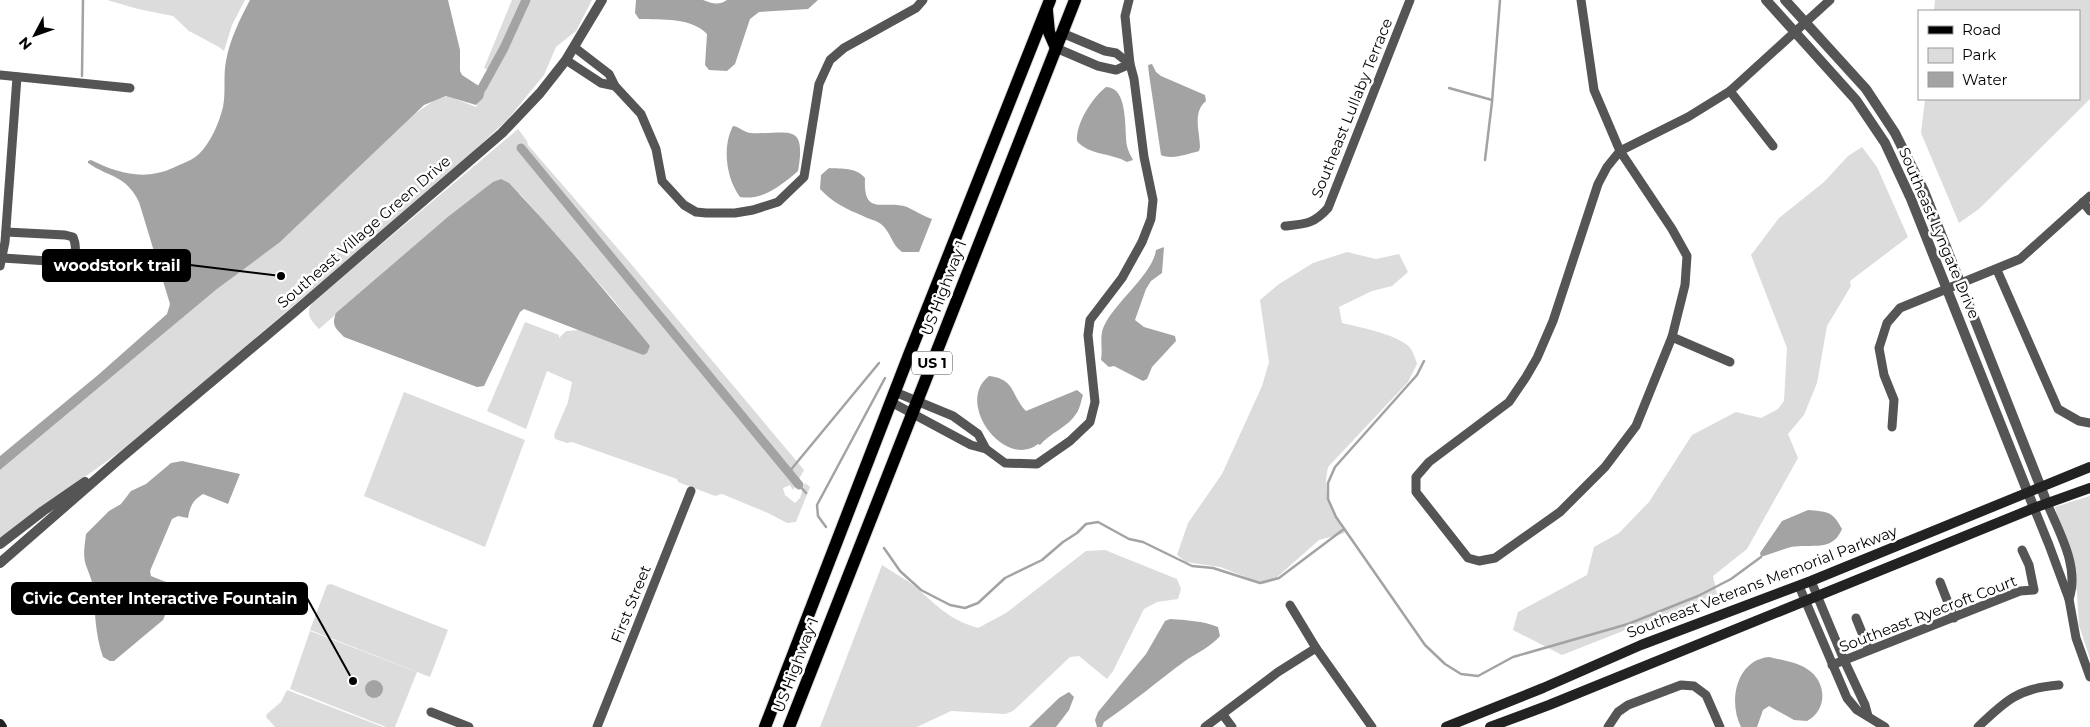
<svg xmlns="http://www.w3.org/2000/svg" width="2090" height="727" viewBox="0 0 2090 727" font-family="Montserrat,sans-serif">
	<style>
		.green { fill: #dcdcdc }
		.water { fill: #a3a3a3 }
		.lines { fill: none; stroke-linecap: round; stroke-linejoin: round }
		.stream { stroke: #a3a3a3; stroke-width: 2.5 }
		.canal { stroke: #a3a3a3; stroke-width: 9 }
		.primary-casing { stroke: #dbdbdb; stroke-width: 14 }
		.minor { stroke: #555; stroke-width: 9 }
		.tertiary { stroke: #555; stroke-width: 10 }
		.secondary { stroke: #222; stroke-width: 10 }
		.primary { stroke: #000; stroke-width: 12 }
		.labels { text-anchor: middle; stroke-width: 5; stroke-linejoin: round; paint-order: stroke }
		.shield { fill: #fff; stroke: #4c4c4c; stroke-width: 1 }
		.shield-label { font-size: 14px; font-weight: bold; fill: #000 }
		.street-label { font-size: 15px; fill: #000; stroke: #fff }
		.leader { fill: none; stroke: #000; stroke-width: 2 }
		.callout-dot { fill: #000; stroke: #fff; stroke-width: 2 }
		.callout { fill: #000; stroke: #000; stroke-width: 2 }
		.callout-label { font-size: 16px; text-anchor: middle; font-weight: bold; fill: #fff }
	</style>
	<rect width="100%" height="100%" fill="#fff"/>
	<g class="green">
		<polygon points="107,0 245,0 232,25 224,51 219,47 189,31 173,16 138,9"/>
		<polygon points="512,0 592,0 576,31 556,47 544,75 508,119 462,162 132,443 0,538 0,470 217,289 286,236 410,117 435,100 448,96 476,107 494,72 484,68"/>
		<polygon points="1935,0 2090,0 2090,99 1979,209 1959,223 1921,133 1925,99 2079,99 2079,11 1934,11"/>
		<path d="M518 129 527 141 528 145 626 258 804 470 793 490 790 485 783 488 785 495 795 503 800 498 805 483 810 487 796 522 787 523 768 513 722 494 715 496 678 482 677 479 572 442 567 443 555 439 554 435 568 402 572 382 547 371 526 429 487 411 525 322 559 335V338L566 331 579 330 643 355 650 347 612 298 520 194 496 181 432 231 319 329C311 320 305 315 312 303Z"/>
		<polygon points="1862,147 1877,167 1908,237 1850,281 1851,286 1827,326 1817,383 1804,415 1788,434 1798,458 1747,549 1713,576 1717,594 1562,655 1513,630 1518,612 1587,575 1594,547 1619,533 1649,502 1692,435 1736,412 1761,418 1778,409 1784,401 1787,348 1751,255 1779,218 1824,182 1848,156"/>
		<path d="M1347 252 1376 259 1399 254 1408 272 1392 286 1372 291 1339 307 1342 323C1363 328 1387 332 1406 344 1412 348 1415 357 1417 364L1408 382 1328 467C1322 493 1331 512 1345 533L1319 540 1275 579 1264 584 1220 567 1186 562 1177 555 1188 523 1222 474 1262 386 1269 362 1260 300 1279 284 1313 263Z"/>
		<polygon points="404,392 525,440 485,547 364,496"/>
		<polygon points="2090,496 2090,659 2079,625 2077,592 2055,507"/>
		<path d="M1105 550 1177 579 1181 589 1178 599 1157 602 1144 609 1113 671 1107 679 1079 656 1070 657 1013 711 1005 714 951 711 917 727H820L882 565C891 571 900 576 909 582 935 602 944 618 978 628L1006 613 1086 551Z"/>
		<polygon points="331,584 448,630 430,677 310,630 327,585"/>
		<polygon points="310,631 417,672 395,727 386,727 290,689"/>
		<polygon points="287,690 383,727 275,727 266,717 267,714 281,702"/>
	</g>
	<g class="water">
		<path d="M250 0H448L460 50V71L462 75 485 90 483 98 476 105 446 96 424 105 280 242 217 289 0 470V456L98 375 167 314 170 304 139 202C126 175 110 178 88 163V161L91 160C119 174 146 181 175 167 183 163 193 160 199 154 211 142 219 123 223 107 226 92 223 76 226 61 230 39 240 19 250 0Z"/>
		<path d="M636 0H703C711 3 719 6 727 0H818L808 9 759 12 750 19 735 64 727 71 709 70 705 65 707 34C691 17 662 20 639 19L635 13Z"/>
		<path d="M1152 64 1156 72 1161 76 1205 95 1206 101C1192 112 1200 132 1200 147L1199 151C1188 154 1172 160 1161 155L1149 74 1148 65Z"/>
		<path d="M1106 87C1129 87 1124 130 1127 146 1128 151 1131 156 1133 160L1127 162C1112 153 1088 155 1077 141 1076 123 1092 98 1106 87Z"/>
		<path d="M733 126C740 127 745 133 751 133 787 135 807 120 798 171 782 185 762 201 740 197 726 178 722 147 733 126Z"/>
		<path d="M829 168C842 169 856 167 865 178 863 218 884 199 907 207 916 211 923 216 932 219L919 252H902C891 244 891 232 881 224 876 220 868 219 863 216 846 209 832 202 820 189L821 175Z"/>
		<path d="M501 179 509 183C558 235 605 290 650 346L647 353 643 355 524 309 520 312 484 386 477 387 344 337C336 328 331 326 336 313L449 216 493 182Z"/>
		<path d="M1164 247 1162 273 1151 281 1146 289 1135 320 1144 327 1175 336 1176 341 1152 367 1147 379 1143 381 1114 366 1109 367 1101 360C1103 348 1099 336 1104 326 1115 302 1153 274 1156 250Z"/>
		<path d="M989 376C1016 379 1011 396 1026 411L1077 390 1083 395C1081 401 1080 409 1076 414 1068 427 1050 433 1040 445L1038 444C1005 470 954 403 989 376Z"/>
		<path d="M182 461 240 474 228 504 203 494C193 500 190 506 188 518L178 516 172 519 150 571 151 576 166 582 164 587 174 594 163 620 114 661H110L103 657C95 634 95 611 93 588 92 578 87 570 85 562 83 553 85 543 86 534L109 511 121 504 131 491 146 484 171 463Z"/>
		<path d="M1808 510C1827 512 1832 510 1842 529 1832 553 1811 543 1791 547 1781 550 1771 554 1761 557L1760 553 1782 521Z"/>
		<path d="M1170 619C1186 620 1203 621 1218 627L1220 636C1210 647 1197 653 1185 661 1158 681 1132 703 1104 722L1102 727H1097L1095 720 1098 712 1146 654 1165 621Z"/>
		<path d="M1769 657C1781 660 1797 662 1807 669 1827 681 1828 710 1807 721L1794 720 1769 706 1763 710 1757 727H1741C1728 702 1736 660 1769 657Z"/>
		<circle cx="374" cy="689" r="9"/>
		<polygon points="1069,692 1074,697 1069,710 1056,727 1029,727 1059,698"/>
	</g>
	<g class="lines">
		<g class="stream">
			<polyline points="82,76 83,0"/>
			<polyline points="1449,88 1492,100"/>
			<polyline points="1485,160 1492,102 1500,0"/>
			<polyline points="1424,361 1417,375 1335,467 1328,483 1328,499 1336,517 1425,645 1445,664 1461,674 1478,676 1513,657 1628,624 1698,596 1731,579 1761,557"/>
			<polyline points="789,472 879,363"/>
			<polyline points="799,485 806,493"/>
			<polyline points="826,527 818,516 817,505 885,378"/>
			<polyline points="884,548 900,571 921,590 950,605 965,608 978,603 1005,578 1042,560 1063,542 1077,533 1086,524 1098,522 1129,539 1143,542 1192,566 1213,568 1260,583 1279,578 1344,529"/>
		</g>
		<g class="canal">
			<polyline points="482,88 504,48 526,0"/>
			<polyline points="521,148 799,485"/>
		</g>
		<defs>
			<g id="primary">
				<polyline points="1047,11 1049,32 1056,48"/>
				<polyline points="765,727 909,355 1050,0"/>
				<polyline points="789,727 1075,0"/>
			</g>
		</defs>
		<use href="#primary" class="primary-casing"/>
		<g class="minor">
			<polyline points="1581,0 1594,90 1620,151 1672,229 1687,256 1685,285 1672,337 1636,426 1605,467 1560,512 1495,558 1479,561 1468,558 1416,492 1416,477 1429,462 1509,402 1526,377 1537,358 1553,321 1598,184 1607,167 1620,151 1688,117 1730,91 1830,0"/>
			<polyline points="574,47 609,74 615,86 641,114 656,149 662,181 684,205 696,212 706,213 735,213 753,210 778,202 804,177 819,84 830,60 844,48 916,8 923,0"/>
			<polyline points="1056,48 1098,66 1116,70 1130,64 1116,53 1105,51 1062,33"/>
			<polyline points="566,60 601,83 615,86"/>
			<polyline points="0,75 130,88"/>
			<polyline points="1730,91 1773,146"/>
			<polyline points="2083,202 2090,211"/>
			<path d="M1285 226C1305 224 1314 224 1328 208L1410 0"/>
			<path d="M3 258 63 262 70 261C76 252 77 247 73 237L65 235 6 232"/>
			<polyline points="0,266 5,242 17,77"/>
			<polyline points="1997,270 2058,409 2079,421 2090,423"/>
			<polyline points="1672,337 1730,362"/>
			<polyline points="895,392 953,416 978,434 986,449 1005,463 1037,464 1070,441 1090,422 1095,402 1088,335 1090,320 1122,278 1142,242 1151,219 1153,200 1144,157 1134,79 1130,64 1125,16 1129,0"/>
			<polyline points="891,402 971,445 986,449"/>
			<polyline points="1892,427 1894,400 1884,375 1879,348 1887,323 1900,308 2020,259 2090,196"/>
			<path d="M2047 503C2059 532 2080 567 2069 599"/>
			<polyline points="2034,508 2049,545 2069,599 2076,638 2090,677"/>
			<polyline points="1811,581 1844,660 1865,705 1868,716"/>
			<polyline points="1940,582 1954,618"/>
			<polyline points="1799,586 1847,698 1857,710 1885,727"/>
			<polyline points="1290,605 1316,648 1372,727"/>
			<polyline points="1856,618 1869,650"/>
			<polyline points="1832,665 2020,591 2034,590 2029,565 2022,550"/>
			<polyline points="431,712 469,727"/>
			<polyline points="1223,715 1232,727"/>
			<polyline points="597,727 691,491"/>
			<polyline points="1205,727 1278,672 1316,648"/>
			<polyline points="1608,727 1618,712 1628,705 1681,685 1694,686 1706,695 1720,727"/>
			<path d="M1978 727C2006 700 2019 688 2059 685"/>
		</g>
		<g class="tertiary">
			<polyline points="1766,0 1856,100 1885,143 1911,199 2034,508"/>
			<polyline points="1785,0 1866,89 1895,133 1924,191 2047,503"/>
			<polyline points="0,544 43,511 85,482"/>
			<polyline points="0,563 117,461 292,314 502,133 540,93 566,60 602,0"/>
		</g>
		<g class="secondary">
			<polyline points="0,724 2,727"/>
			<polyline points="1446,727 1543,688 1641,645 1811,581 2090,467"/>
			<polyline points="1490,727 1549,705 2034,508 2090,488"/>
		</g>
		<use href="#primary" class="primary"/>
	</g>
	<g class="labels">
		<rect class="shield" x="912" y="351.5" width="40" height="23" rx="4"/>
		<g class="shield-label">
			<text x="932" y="368">US 1</text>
		</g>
		<g class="street-label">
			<text transform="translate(1352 108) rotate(-68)" y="5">Southeast Lullaby Terrace</text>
			<text transform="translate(364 232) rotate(-41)" y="5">Southeast Village Green Drive</text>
			<text transform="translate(1939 233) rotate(67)" y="5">Southeast Lyngate Drive</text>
			<text transform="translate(944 288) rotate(-69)" y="5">US Highway 1</text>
			<text transform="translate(1762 582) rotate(-21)" y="5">Southeast Veterans Memorial Parkway</text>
			<text transform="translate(631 604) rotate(-68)" y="5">First Street</text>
			<text transform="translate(1928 614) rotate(-21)" y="5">Southeast Ryecroft Court</text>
			<text transform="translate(796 665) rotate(-69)" y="5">US Highway 1</text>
		</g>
	</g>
	<path class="leader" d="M281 276L190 265M353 681L307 598"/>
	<g class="callout-dot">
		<circle cx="281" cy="276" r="5"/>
		<circle cx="353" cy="681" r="5"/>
	</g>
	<g class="callout">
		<rect x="43" y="250" width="147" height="31" rx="5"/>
		<rect x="12" y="583" width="295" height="31" rx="5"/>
	</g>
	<g class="callout-label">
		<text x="117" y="271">woodstork trail</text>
		<text x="160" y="604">Civic Center Interactive Fountain</text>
	</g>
	<rect x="1918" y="10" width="162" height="90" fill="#ffffff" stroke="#999999"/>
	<rect x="1928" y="26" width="25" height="8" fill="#000000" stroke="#999999"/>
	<text x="1962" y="35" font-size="15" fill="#000000">Road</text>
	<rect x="1928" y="48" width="25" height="15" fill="#dcdcdc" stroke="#999999"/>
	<text x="1962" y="60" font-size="15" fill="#000000">Park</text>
	<rect x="1928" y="72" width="25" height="15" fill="#a3a3a3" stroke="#999999"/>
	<text x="1962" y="85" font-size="15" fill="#000000">Water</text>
	<g transform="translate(35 35) rotate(229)" stroke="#ffffff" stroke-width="4" paint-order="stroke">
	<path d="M0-4L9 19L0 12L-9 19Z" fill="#000000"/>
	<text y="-8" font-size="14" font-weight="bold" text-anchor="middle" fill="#000000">N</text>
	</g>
</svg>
